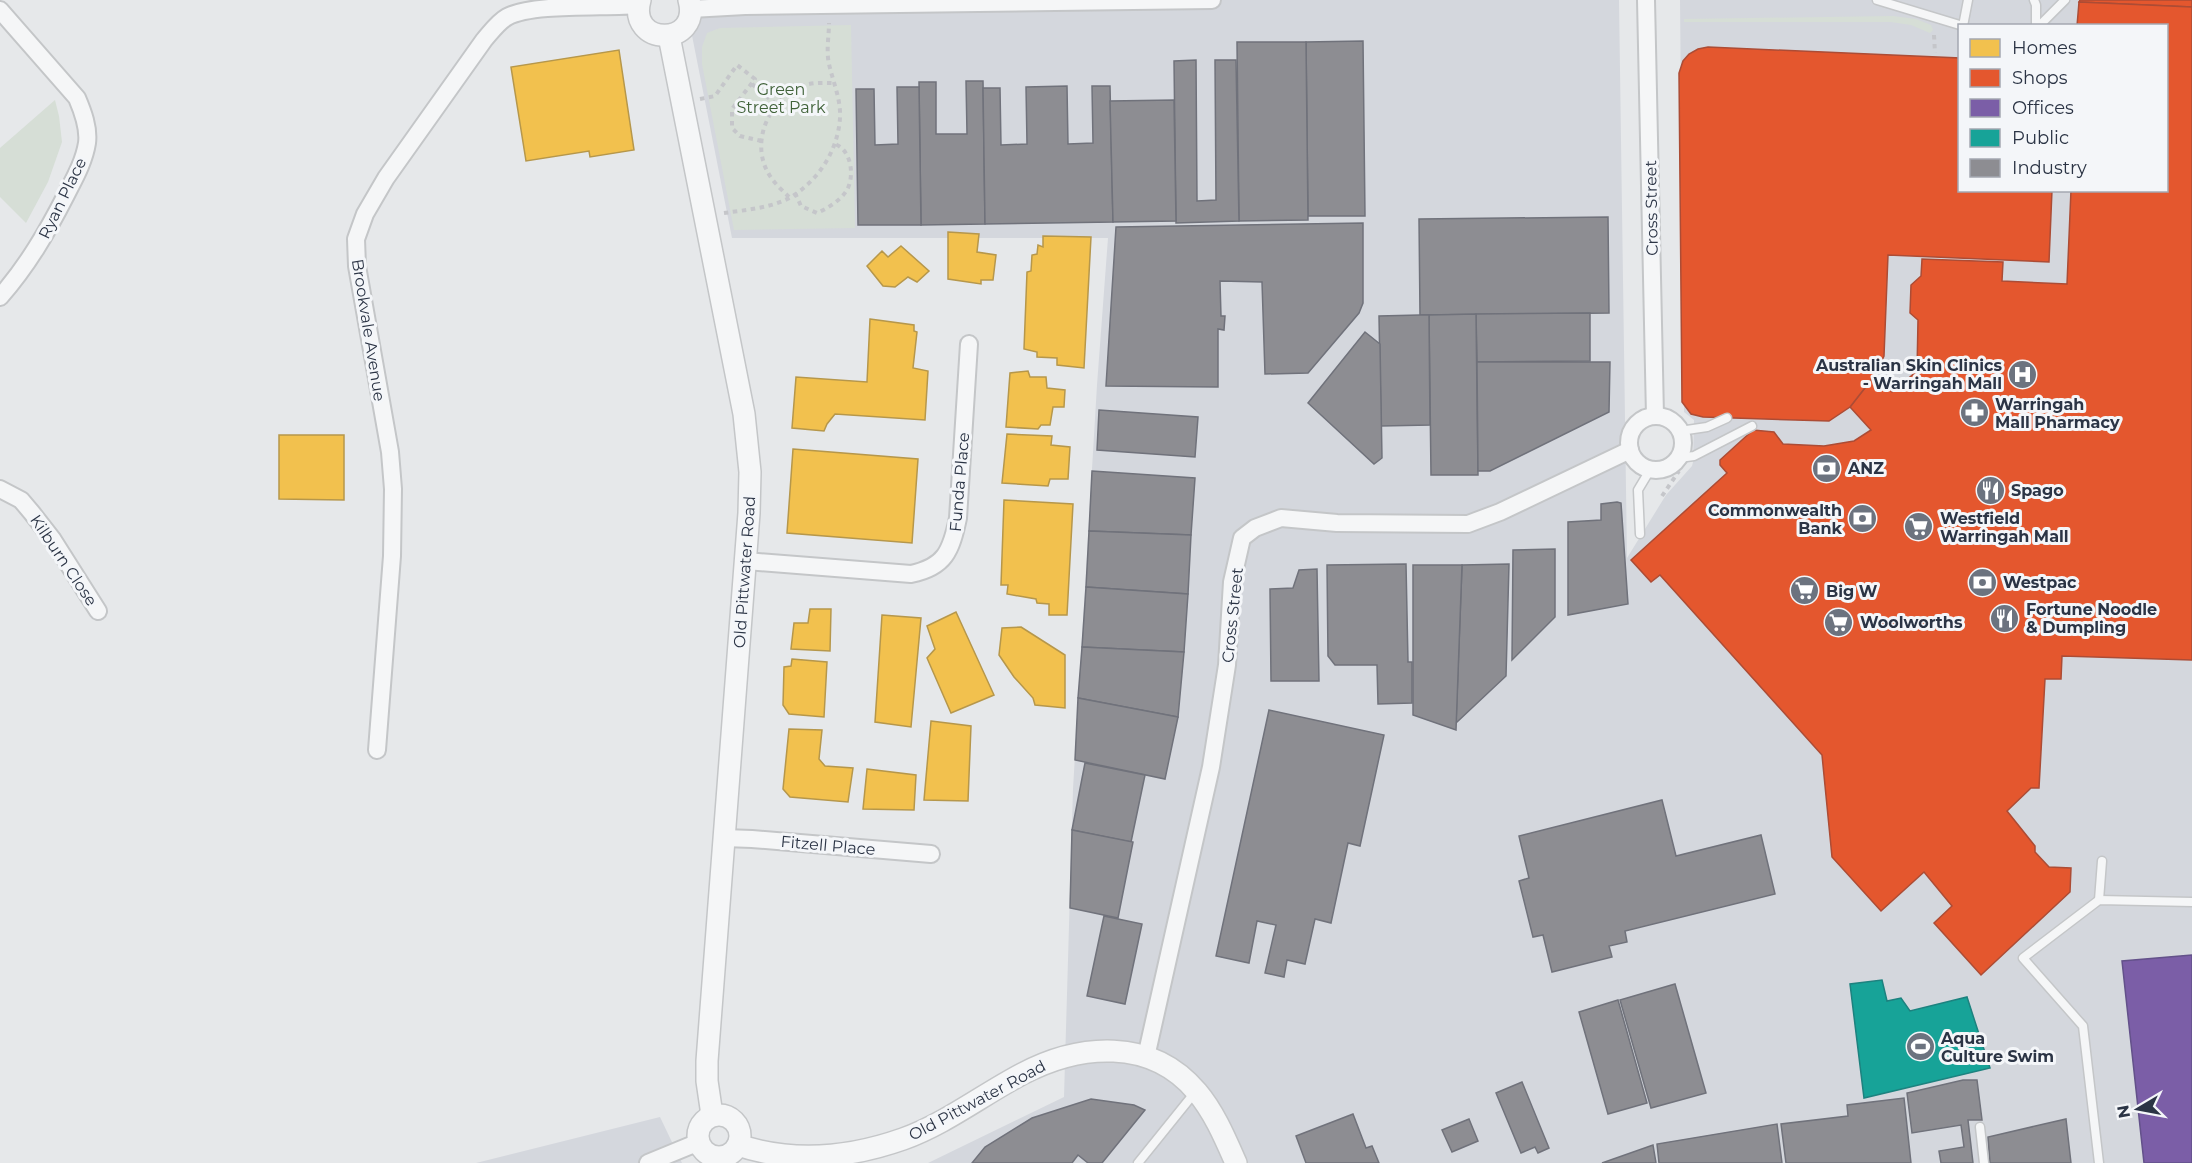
<svg xmlns="http://www.w3.org/2000/svg" width="2192" height="1163" viewBox="0 0 2192 1163" font-family="Montserrat,sans-serif">
	<style>
		.built { fill: #d4d7dd; fill-rule: evenodd }
		.green { fill: #d6ded6 }
		.homes { fill: #f2c14e; stroke: #b6974b; stroke-width: 1.5 }
		.shops { fill: #e4572e; stroke: #ac4c35; stroke-width: 1.5 }
		.offices { fill: #7b5ea7; stroke: #63518a; stroke-width: 1.5 }
		.public { fill: #17a398; stroke: #1d827f; stroke-width: 1.5 }
		.industry { fill: #8d8d92; stroke: #70727b; stroke-width: 1.5 }
		.lines { fill: none; stroke-linecap: round; stroke-linejoin: round }
		.service-casing { stroke: #c4c6c8; stroke-width: 11 }
		.minor-casing { stroke: #c4c6c8; stroke-width: 20 }
		.tertiary-casing { stroke: #c4c6c8; stroke-width: 24 }
		.path { stroke: #c5c6ca; stroke-width: 4; stroke-dasharray: 4.5 4.5; stroke-linecap: butt }
		.service { stroke: #f5f6f7; stroke-width: 8 }
		.minor { stroke: #f5f6f7; stroke-width: 16 }
		.tertiary { stroke: #f5f6f7; stroke-width: 21 }
		.labels { text-anchor: middle; stroke-width: 6; stroke-linejoin: round; paint-order: stroke }
		.park-label { font-size: 16px; fill: #3f6138; stroke: #f4f6f9 }
		.street-label { font-size: 16px; fill: #2b3445; stroke: #f4f6f9 }
		.poi-label { font-size: 16px; font-weight: bold; fill: #2b3445; stroke: #f4f6f9; text-anchor: start }
	</style>
	<rect width="100%" height="100%" fill="#e6e8ea"/>
	<g class="built">
		<path d="M685 0H1619L1627 558 1666 495 1692 466 1693 462 1694 420 1684 412 1680 0H2192V1163H928L1064 1097 1073 789 1097 385 1108 238H732ZM1960 26H2166V190H1960Z"/>
		<polygon points="660,1117 682,1163 476,1163"/>
	</g>
	<g class="green">
		<polygon points="1893,16 1916,19 1931,25 1933,30 1930,33 1911,25 1891,22 1684,22 1684,19"/>
		<polygon points="851,25 855,228 734,230 702,64 702,47 707,33 720,28"/>
		<polygon points="55,100 59,116 62,142 48,182 26,223 0,197 0,148"/>
	</g>
	<g class="homes">
		<polygon points="619,50 634,150 590,157 589,151 526,161 511,67"/>
		<polygon points="948,232 979,234 977,252 996,255 993,280 981,280 981,284 948,279"/>
		<polygon points="1043,236 1091,237 1084,368 1057,365 1057,358 1037,357 1037,352 1024,349 1027,272 1031,271 1032,255 1037,254 1038,245 1043,247"/>
		<polygon points="901,246 929,271 917,282 908,277 895,287 883,286 867,266 882,251 888,257"/>
		<polygon points="870,319 914,325 914,331 917,332 913,368 928,371 925,420 835,414 827,424 824,431 792,428 796,377 867,382"/>
		<polygon points="1028,371 1030,377 1046,377 1047,388 1065,390 1064,407 1053,407 1050,425 1041,425 1038,429 1006,427 1010,373"/>
		<polygon points="1007,434 1052,436 1051,445 1070,447 1068,479 1050,479 1048,486 1002,483"/>
		<polygon points="279,435 344,435 344,500 279,499"/>
		<polygon points="793,449 918,459 912,543 787,533"/>
		<polygon points="1004,500 1073,504 1067,615 1049,615 1049,604 1037,603 1036,599 1007,594 1008,585 1001,585"/>
		<polygon points="810,609 831,609 830,651 791,649 794,623 808,623"/>
		<polygon points="956,612 994,695 951,713 927,658 935,649 927,626"/>
		<polygon points="882,615 921,618 911,727 875,722"/>
		<polygon points="1021,627 1065,655 1065,708 1035,705 1033,698 1014,677 999,655 1002,628"/>
		<polygon points="792,659 827,662 824,717 789,714 783,705 784,667 791,666"/>
		<polygon points="931,721 971,726 968,801 924,800"/>
		<polygon points="789,729 822,730 819,759 825,766 853,768 848,802 790,797 783,789"/>
		<polygon points="867,769 916,775 914,810 863,809"/>
	</g>
	<g class="shops">
		<polygon points="2080,0 2192,0 2192,7 2079,2"/>
		<polygon points="2079,2 2192,7 2192,660 2062,656 2061,679 2045,679 2039,788 2031,788 2007,811 2035,846 2035,852 2049,867 2071,868 2070,892 1981,975 1934,923 1952,906 1924,872 1881,911 1832,857 1822,755 1660,575 1651,582 1631,560 1727,473 1720,465 1720,460 1753,430 1774,432 1783,444 1824,446 1854,441 1871,430 1850,407 1875,375 1892,392 1917,371 1918,320 1910,313 1911,285 1921,276 1922,259 2003,262 2002,281 2067,284 2071,190 2166,190 2166,26 2077,26"/>
		<polygon points="1708,47 1960,58 1960,190 2052,190 2049,262 1888,255 1884,356 1875,375 1850,407 1829,421 1703,417 1691,414 1682,402 1679,73 1683,61 1689,54 1698,49"/>
	</g>
	<polygon class="offices" points="2192,955 2192,1163 2144,1163 2122,961"/>
	<polygon class="public" points="1882,980 1887,1001 1901,998 1910,1011 1967,997 1990,1068 1864,1098 1850,984"/>
	<g class="industry">
		<polygon points="1363,41 1365,216 1308,216 1306,42"/>
		<polygon points="1237,42 1306,42 1308,220 1239,221"/>
		<polygon points="1196,60 1197,201 1216,200 1215,60 1236,60 1239,221 1176,223 1174,61"/>
		<polygon points="966,81 983,81 985,224 921,225 919,82 936,82 936,134 967,134"/>
		<polygon points="1067,86 1068,144 1093,143 1092,86 1110,86 1113,222 985,224 983,88 1000,88 1001,145 1027,144 1026,87"/>
		<polygon points="897,87 919,87 921,225 858,225 856,89 874,89 875,145 898,144"/>
		<polygon points="1174,100 1176,221 1113,222 1110,101"/>
		<polygon points="1608,217 1609,313 1420,315 1419,219"/>
		<polygon points="1363,223 1363,303 1359,313 1308,373 1265,374 1262,282 1220,281 1221,316 1225,316 1224,330 1218,329 1218,387 1106,386 1116,227"/>
		<polygon points="1590,313 1590,361 1477,362 1476,314"/>
		<polygon points="1476,314 1478,475 1431,475 1429,315"/>
		<polygon points="1420,315 1429,315 1430,425 1381,426 1379,316"/>
		<polygon points="1365,332 1380,344 1382,458 1374,464 1308,403"/>
		<polygon points="1477,362 1610,362 1609,412 1490,471 1478,471"/>
		<polygon points="1099,410 1198,417 1195,457 1097,450"/>
		<polygon points="1092,471 1195,478 1191,535 1089,531"/>
		<polygon points="1617,502 1621,503 1628,604 1568,615 1568,522 1601,520 1601,504"/>
		<polygon points="1089,531 1191,535 1188,594 1086,587"/>
		<polygon points="1555,549 1555,617 1512,660 1513,550"/>
		<polygon points="1406,564 1408,662 1412,662 1412,703 1378,704 1377,665 1335,665 1328,656 1327,565"/>
		<polygon points="1509,564 1506,676 1456,723 1462,565"/>
		<polygon points="1413,565 1462,565 1456,730 1413,715"/>
		<polygon points="1317,569 1319,681 1271,681 1270,589 1293,588 1299,570"/>
		<polygon points="1086,587 1188,594 1184,652 1082,647"/>
		<polygon points="1082,647 1184,652 1178,717 1078,698"/>
		<polygon points="1078,698 1178,717 1165,779 1075,760"/>
		<polygon points="1269,710 1384,735 1360,846 1348,843 1331,923 1315,919 1305,964 1287,960 1284,977 1265,973 1276,925 1257,921 1249,963 1216,956"/>
		<polygon points="1085,763 1145,775 1131,842 1072,830"/>
		<polygon points="1662,800 1676,856 1761,835 1775,894 1625,931 1627,942 1609,946 1612,957 1552,972 1543,935 1533,937 1519,881 1529,878 1519,836"/>
		<polygon points="1072,830 1133,842 1118,918 1070,908"/>
		<polygon points="1104,916 1142,924 1125,1004 1087,996"/>
		<polygon points="1675,984 1706,1093 1651,1108 1620,1000"/>
		<polygon points="1618,1000 1647,1103 1608,1114 1579,1012"/>
		<polygon points="1963,1080 1977,1080 1982,1120 1968,1120 1973,1163 1941,1163 1939,1151 1964,1147 1961,1125 1912,1133 1907,1093"/>
		<polygon points="1522,1082 1549,1148 1538,1153 1535,1147 1521,1153 1496,1093"/>
		<polygon points="1904,1098 1911,1163 1786,1163 1781,1124 1848,1116 1847,1105"/>
		<polygon points="1091,1099 1134,1105 1145,1110 1102,1163 1088,1163 1078,1155 1072,1163 972,1163 985,1147 1032,1118"/>
		<polygon points="1353,1114 1366,1148 1372,1146 1379,1163 1306,1163 1296,1136"/>
		<polygon points="1469,1119 1478,1141 1452,1152 1442,1130"/>
		<polygon points="2066,1119 2071,1163 1990,1163 1988,1137"/>
		<polygon points="1777,1124 1782,1163 1659,1163 1657,1144"/>
		<polygon points="1653,1145 1656,1163 1602,1163"/>
	</g>
	<g class="lines">
		<defs>
			<g id="service">
				<polyline points="1877,0 1963,26"/>
				<polyline points="2034,0 2036,5 2036,26"/>
				<polyline points="1963,26 1968,0"/>
				<polyline points="2039,26 2065,0"/>
				<polyline points="1680,431 1707,427 1727,418"/>
				<polyline points="1679,458 1694,456 1752,426"/>
				<polyline points="1640,534 1638,490 1650,470"/>
				<polyline points="2099,900 2102,861"/>
				<polyline points="1980,1127 1984,1163"/>
				<polyline points="1138,1163 1196,1091"/>
				<polyline points="2099,1163 2083,1026 2023,958 2099,900 2192,902"/>
			</g>
			<g id="minor">
				<polyline points="1646,0 1655,416"/>
				<polyline points="691,9 745,6 1212,0"/>
				<path d="M0 10 77 98C83 112 89 128 87 143 84 162 74 179 66 195 47 232 28 265 0 297"/>
				<circle cx="1656" cy="443" r="27"/>
				<polyline points="0,489 21,500 32,513 53,540 98,611"/>
				<path d="M746 561 911 574C945 567 951 551 958 518L969 344"/>
				<path d="M377 750 392 556 393 489 390 452 357 266 356 239 365 214 386 178 484 40C491 32 498 22 507 17 532 3 606 8 638 5"/>
				<polyline points="724,838 752,839 931,854"/>
				<polyline points="1146,1057 1211,767 1227,665 1232,582 1242,538 1255,528 1281,518 1337,523 1468,524 1500,512 1630,450"/>
				<polyline points="648,1163 699,1142"/>
			</g>
			<g id="tertiary">
				<path d="M640 0C627 47 702 47 689 0"/>
				<polyline points="669,36 744,414 750,472 749,513 707,1061 707,1081 712,1115"/>
				<circle cx="719" cy="1136" r="21"/>
				<path d="M738 1145C792 1163 849 1158 903 1139 945 1124 982 1095 1022 1074 1079 1044 1151 1037 1197 1092 1214 1112 1225 1138 1236 1163"/>
			</g>
		</defs>
		<use href="#service" class="service-casing"/>
		<use href="#minor" class="minor-casing"/>
		<use href="#tertiary" class="tertiary-casing"/>
		<g class="path">
			<polyline points="1934,35 1935,53"/>
			<polyline points="752,84 777,105"/>
			<polyline points="700,99 715,96 737,65 755,79 732,109 732,128 740,136 762,141"/>
			<path d="M795 193 801 206 817 213C828 208 840 201 847 190 855 175 851 150 835 144"/>
			<path d="M789 197C783 191 775 184 770 176 749 144 768 100 802 86 812 82 823 83 834 83"/>
			<path d="M724 213C745 210 772 208 791 197 819 180 838 150 840 118 841 99 833 82 829 64 826 51 829 36 829 23"/>
			<polyline points="1662,496 1679,471"/>
		</g>
		<use href="#service" class="service"/>
		<use href="#minor" class="minor"/>
		<use href="#tertiary" class="tertiary"/>
	</g>
	<defs>
		<symbol id="hospital-disc" viewBox="-11 -11 22 22"><circle r="9.5" fill="#6c737f" stroke="#f4f6f9"/><path d="M-5-5h3v3.5h4V-5h3V5h-3V1.5h-4V5h-3Z" fill="#fff"/></symbol>
		<symbol id="pharmacy-disc" viewBox="-11 -11 22 22"><circle r="9.5" fill="#6c737f" stroke="#f4f6f9"/><path d="M-2-6h4v4h4v4h-4v4h-4v-4h-4v-4h4Z" fill="#fff"/></symbol>
		<symbol id="bank-disc" viewBox="-11 -11 22 22"><circle r="9.5" fill="#6c737f" stroke="#f4f6f9"/><path d="M-6-4H6V4H-6ZM0-2.3a2.3 2.3 0 1 0 0 4.6a2.3 2.3 0 1 0 0-4.6Z" fill="#fff"/></symbol>
		<symbol id="restaurant-disc" viewBox="-11 -11 22 22"><circle r="9.5" fill="#6c737f" stroke="#f4f6f9"/><path d="M-5-6h1v4h1v-4h1v4h1v-4h1v5L-1.5 .5V6h-2V.5L-5-1ZM5-6V6H3V1.5H1.5Q1.5-4 5-6Z" fill="#fff"/></symbol>
		<symbol id="supermarket-disc" viewBox="-11 -11 22 22"><circle r="9.5" fill="#6c737f" stroke="#f4f6f9"/><path d="M-6-5.5h2.5l.6 2H6L4.5 2H-2.5L-4.4-4H-6ZM-1.5 3.2a1.3 1.3 0 1 0 .1 0ZM3 3.2a1.3 1.3 0 1 0 .1 0Z" fill="#fff"/></symbol>
		<symbol id="stadium-disc" viewBox="-11 -11 22 22"><circle r="9.5" fill="#6c737f" stroke="#f4f6f9"/><path d="M0-5a6.5 5 0 1 0 0 10a6.5 5 0 1 0 0-10ZM-3.5-1.8h7v3.6h-7Z" fill="#fff"/></symbol>
	</defs>
	<g fill-rule="evenodd">
		<use href="#hospital-disc" x="2006" y="358" width="33" height="33"/>
		<use href="#pharmacy-disc" x="1958" y="396" width="33" height="33"/>
		<use href="#bank-disc" x="1810" y="452" width="33" height="33"/>
		<use href="#restaurant-disc" x="1974" y="474" width="33" height="33"/>
		<use href="#bank-disc" x="1846" y="502" width="33" height="33"/>
		<use href="#supermarket-disc" x="1902" y="510" width="33" height="33"/>
		<use href="#bank-disc" x="1966" y="566" width="33" height="33"/>
		<use href="#supermarket-disc" x="1788" y="574" width="33" height="33"/>
		<use href="#restaurant-disc" x="1988" y="602" width="33" height="33"/>
		<use href="#supermarket-disc" x="1822" y="606" width="33" height="33"/>
		<use href="#stadium-disc" x="1904" y="1030" width="33" height="33"/>
	</g>
	<g class="labels">
		<g class="park-label">
			<text x="781" y="95">Green<tspan x="781" dy="18">Street Park</tspan></text>
		</g>
		<g class="street-label">
			<text transform="translate(62 198) rotate(-64)" y="6">Ryan Place</text>
			<text transform="translate(1651 208) rotate(-91)" y="6">Cross Street</text>
			<text transform="translate(369 330) rotate(81)" y="6">Brookvale Avenue</text>
			<text transform="translate(959 482) rotate(-85)" y="6">Funda Place</text>
			<text transform="translate(64 560) rotate(56)" y="6">Kilburn Close</text>
			<text transform="translate(744 572) rotate(-86)" y="6">Old Pittwater Road</text>
			<text transform="translate(1232 615) rotate(-84)" y="6">Cross Street</text>
			<text transform="translate(828 845) rotate(5)" y="6">Fitzell Place</text>
			<text transform="translate(977 1100) rotate(-28)" y="6">Old Pittwater Road</text>
		</g>
		<g class="poi-label">
			<text x="2002" y="371" text-anchor="end">Australian Skin Clinics<tspan x="2002" dy="18">- Warringah Mall</tspan></text>
			<text x="1995" y="410">Warringah<tspan x="1995" dy="18">Mall Pharmacy</tspan></text>
			<text x="1848" y="474">ANZ</text>
			<text x="2011" y="496">Spago</text>
			<text x="1842" y="516" text-anchor="end">Commonwealth<tspan x="1842" dy="18">Bank</tspan></text>
			<text x="1940" y="524">Westfield<tspan x="1940" dy="18">Warringah Mall</tspan></text>
			<text x="2003" y="588">Westpac</text>
			<text x="1826" y="597">Big W</text>
			<text x="2026" y="615">Fortune Noodle<tspan x="2026" dy="18">&amp; Dumpling</tspan></text>
			<text x="1860" y="628">Woolworths</text>
			<text x="1941" y="1044">Aqua<tspan x="1941" dy="18">Culture Swim</tspan></text>
		</g>
	</g>
	<rect x="1958" y="24" width="210" height="168" fill="#f4f6f9" stroke="#a4a8b1" stroke-width="1.5"/>
	<rect x="1970" y="39" width="30" height="18" fill="#f2c14e" stroke="#a4a8b1" stroke-width="1.5"/>
	<text x="2012" y="54" font-size="18" fill="#2b3445">Homes</text>
	<rect x="1970" y="69" width="30" height="18" fill="#e4572e" stroke="#a4a8b1" stroke-width="1.5"/>
	<text x="2012" y="84" font-size="18" fill="#2b3445">Shops</text>
	<rect x="1970" y="99" width="30" height="18" fill="#7b5ea7" stroke="#a4a8b1" stroke-width="1.5"/>
	<text x="2012" y="114" font-size="18" fill="#2b3445">Offices</text>
	<rect x="1970" y="129" width="30" height="18" fill="#17a398" stroke="#a4a8b1" stroke-width="1.5"/>
	<text x="2012" y="144" font-size="18" fill="#2b3445">Public</text>
	<rect x="1970" y="159" width="30" height="18" fill="#8d8d92" stroke="#a4a8b1" stroke-width="1.5"/>
	<text x="2012" y="174" font-size="18" fill="#2b3445">Industry</text>
	<g transform="translate(2138 1109) rotate(260)" stroke="#f4f6f9" stroke-width="4.5" paint-order="stroke">
	<path d="M0-4.5L10 22L0 15L-10 22Z" fill="#2b3445"/>
	<text y="-9" font-size="16" font-weight="bold" text-anchor="middle" fill="#2b3445">N</text>
	</g>
</svg>
